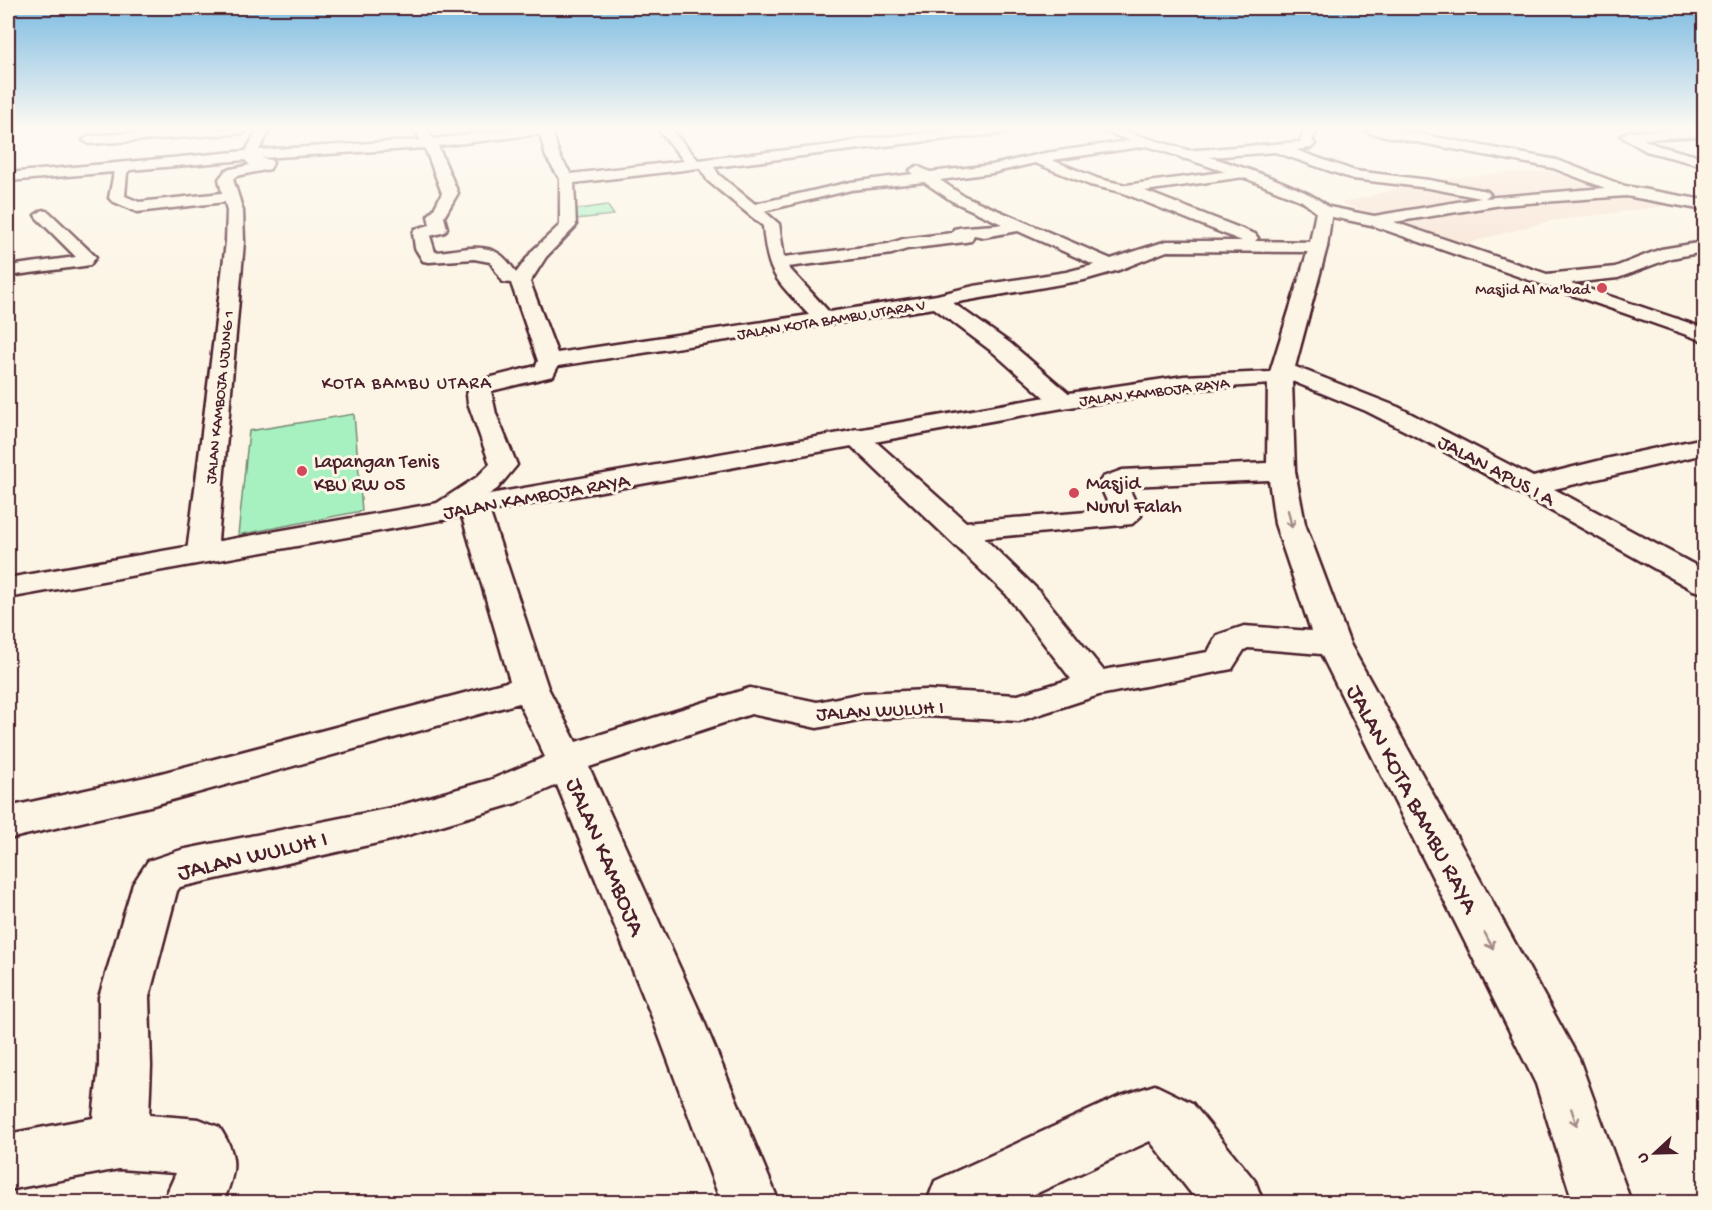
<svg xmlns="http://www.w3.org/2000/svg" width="1712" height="1210" viewBox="0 0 1712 1210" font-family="'Gochi Hand',sans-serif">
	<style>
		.built { fill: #f7e1d2 }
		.green { fill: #a7f1c0; stroke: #788876; stroke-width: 1.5 }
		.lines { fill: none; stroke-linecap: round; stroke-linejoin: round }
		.street-casing { stroke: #4a1f2b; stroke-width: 5 }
		.secondary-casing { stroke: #4a1f2b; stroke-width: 5 }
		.street { fill: #fcf5e5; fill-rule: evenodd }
		.secondary { fill: #fcf5e5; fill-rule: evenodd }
		.oneway { stroke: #a38a88 }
		.poi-dot { fill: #d1495b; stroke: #fcf5e5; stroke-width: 2 }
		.labels { text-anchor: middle; stroke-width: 6; stroke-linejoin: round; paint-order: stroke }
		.far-poi-label { font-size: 16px; fill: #4a1f2b; stroke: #fcf5e5; text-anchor: end }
		.far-street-label { font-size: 16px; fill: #4a1f2b; stroke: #fcf5e5 }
		.far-quarter-label { font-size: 18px; letter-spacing: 1.5px; fill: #4a1f2b; stroke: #fcf5e5 }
		.poi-label { font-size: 20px; fill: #4a1f2b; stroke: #fcf5e5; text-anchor: start }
		.street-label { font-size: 20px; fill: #4a1f2b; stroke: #fcf5e5 }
		.near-street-label { font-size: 24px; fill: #4a1f2b; stroke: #fcf5e5 }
	</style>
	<rect width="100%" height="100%" fill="#fcf5e5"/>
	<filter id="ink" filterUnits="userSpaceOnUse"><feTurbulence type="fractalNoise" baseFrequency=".0167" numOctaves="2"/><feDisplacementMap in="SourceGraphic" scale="12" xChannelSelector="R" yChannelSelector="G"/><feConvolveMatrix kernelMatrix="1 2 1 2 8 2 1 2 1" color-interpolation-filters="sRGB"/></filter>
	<g filter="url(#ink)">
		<polygon class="built" points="1561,171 1676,205 1549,221 1461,245 1341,203 1419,183 1433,185 1447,179 1499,173"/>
		<g class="green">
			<polygon points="607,205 614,215 576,219 573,210"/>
			<polygon points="354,414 362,511 238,535 249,431"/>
		</g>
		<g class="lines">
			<defs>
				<g id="street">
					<polygon points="184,129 250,129 244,133 89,144 83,140 89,136"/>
					<path d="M258 129H270L259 150 421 140 414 129H427L433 139 514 129H556L552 132 560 157 571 174 684 161 658 129H671L698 160 832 145 864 139 963 129H1013L1007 133C909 142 812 155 714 167L719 175 755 204 851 182 913 174 910 170 917 166 930 172 992 165 1045 153 1142 139 1147 140 1149 143 1147 146 1052 160 1099 179 1126 185 1244 169 1249 170 1251 173 1249 176 1244 177 1145 191 1255 234 1258 238 1255 241 1318 242 1324 243 1327 247 1324 251 1318 252 1167 251 1119 270 1084 280 953 303 1010 343 1072 396 1075 401 1072 406 1063 408 1054 406 994 353 934 308 558 366 553 376 491 391 496 414 517 465 497 489 480 500 484 501 488 507 548 688 576 742 750 688 817 702 863 693 926 690 1018 695 1071 679 1006 594 847 442 843 437 847 432 856 429 865 432 966 522 1111 510 1099 483 1103 477 1122 470 1267 463 1268 378 1274 373 1272 369 1275 364 1283 362 1398 407 1533 477 1610 458 1704 438V454L1554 489 1704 570V593L1693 590 1433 445 1366 411 1292 381 1295 471 1305 524 1350 644 1579 1059 1631 1202H1573L1536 1084 1321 654 1248 648 1244 650 1232 669 1099 695 1019 721 926 716 863 719 817 728 751 714 589 767 702 1017 779 1202H721L652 1017 557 785 516 803 391 840 180 887 177 891 149 997 151 1066 149 1115 199 1119 219 1127C239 1157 236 1171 223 1202H163L176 1173 119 1169 8 1190V1134L93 1118 99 1066V997L133 884 148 861 181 850 391 808 490 780 545 757 519 703 150 806 8 839V807L150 776 510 681 461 513 444 520 434 517 430 511 434 505 477 477 490 464 468 403 467 394 472 382 536 366 538 361 511 283 503 282 490 262 474 259 429 262 423 261 415 248 413 233 415 229 430 225 428 216 434 209 442 193 425 148 261 158 271 160 273 163 270 169 236 176 233 179 243 211 244 242 217 552 213 559 202 561 191 559 187 552 226 242 227 211 225 202 137 212 112 201 109 198 114 172 8 181V173L246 151ZM540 134 546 157 560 179V225L533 250 516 273C494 236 471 250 435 252L430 236 445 232 447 228 444 217 458 193 438 146ZM245 160 250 165 226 170 219 179 222 193 139 202 125 196 127 173 130 170ZM1035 163 1090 185 1121 192 1242 241H1167L1111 259 962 195 940 180 992 173ZM700 168 708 181 763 226C768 277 775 278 809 315L557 353 530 282 546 257 576 226 574 183ZM924 182 952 201 1002 224C986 227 971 225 954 229L952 233 903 239 888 244 784 257 779 224 764 211 851 190ZM1018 231 1094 265 1066 272 974 286 937 295 829 312 788 267 892 254 907 249 965 242 971 241 974 235 984 237ZM1269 480 1275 524 1311 631 1244 626 1217 635 1208 652 1103 670 1039 591 984 538 1132 524 1141 516 1140 512 1128 486Z"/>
					<polygon points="1305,129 1318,129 1312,140 1315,144 1311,148 1296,150 1355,171 1429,180 1487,191 1490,194 1485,198 1605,188 1553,168 1370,133 1364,129 1393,129 1557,160 1625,186 1704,200 1704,210 1626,196 1501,205 1394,222 1547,274 1615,267 1661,249 1704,242 1704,252 1671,258 1618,278 1571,283 1704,328 1704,341 1371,225 1318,214 1316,211 1324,206 1374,216 1481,198 1429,188 1353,179 1275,152 1184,159 1177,155 1184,151 1300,142"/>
					<polygon points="1704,129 1704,136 1643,139 1656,145 1704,158 1704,166 1646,151 1621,136 1627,132"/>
					<polygon points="43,210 49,212 96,257 90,265 84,266 8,276 8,266 76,257 37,218 35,215"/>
					<polygon points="1155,1085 1192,1103 1255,1181 1263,1202 1198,1202 1150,1141 1018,1202 927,1202 935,1181 1118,1097"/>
				</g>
				<path id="secondary" d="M1096 129H1117C1159 143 1310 181 1332 211L1327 247 1292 378 1288 383 1184 390 1063 408 8 598V578L1063 394 1184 376 1270 372 1309 247 1316 212 1302 201 1250 180Z"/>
			</defs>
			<use href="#street" class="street-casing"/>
			<use href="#secondary" class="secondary-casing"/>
			<use href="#street" class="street"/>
			<use href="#secondary" class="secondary"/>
		</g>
		<defs><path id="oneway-shaft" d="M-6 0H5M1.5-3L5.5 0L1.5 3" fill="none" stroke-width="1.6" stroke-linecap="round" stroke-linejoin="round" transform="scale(1.5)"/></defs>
		<g class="oneway">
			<use href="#oneway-shaft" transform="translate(1290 519) rotate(77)"/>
			<use href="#oneway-shaft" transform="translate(1489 941) rotate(62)"/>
			<use href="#oneway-shaft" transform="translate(1574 1117) rotate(72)"/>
		</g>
	</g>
	<linearGradient id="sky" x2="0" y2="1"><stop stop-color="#7cbbe2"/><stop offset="0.43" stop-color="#fefaf3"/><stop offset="1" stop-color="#fefaf3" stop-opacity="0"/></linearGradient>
	<rect width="1712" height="299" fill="url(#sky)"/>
	<g class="poi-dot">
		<circle cx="1602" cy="288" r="6"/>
		<circle cx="302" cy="471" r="6"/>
		<circle cx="1074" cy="493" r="6"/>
	</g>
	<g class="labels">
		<g class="far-poi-label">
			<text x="1590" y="294">Masjid Al Ma'bad</text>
		</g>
		<g class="far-street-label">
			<text transform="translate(831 318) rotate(-9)" y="6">JALAN KOTA BAMBU UTARA V</text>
			<text transform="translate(1154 390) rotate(-7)" y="6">JALAN KAMBOJA RAYA</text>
			<text transform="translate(218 397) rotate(-84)" y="6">JALAN KAMBOJA UJUNG 1</text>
		</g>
		<g class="far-quarter-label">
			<text x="407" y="388">KOTA BAMBU UTARA</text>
		</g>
		<g class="poi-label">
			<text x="314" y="467">Lapangan Tenis<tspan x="314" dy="23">KBU RW 05</tspan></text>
			<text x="1086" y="489">Masjid<tspan x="1086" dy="23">Nurul Falah</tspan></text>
		</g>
		<g class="street-label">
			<text transform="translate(1497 469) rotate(28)" y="7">JALAN APUS I A</text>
			<text transform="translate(536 495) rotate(-10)" y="7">JALAN KAMBOJA RAYA</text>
			<text transform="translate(880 709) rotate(-3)" y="7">JALAN WULUH I</text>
		</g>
		<g class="near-street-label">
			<text transform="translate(1414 798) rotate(62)" y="8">JALAN KOTA BAMBU RAYA</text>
			<text transform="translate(252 854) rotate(-13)" y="8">JALAN WULUH I</text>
			<text transform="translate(607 856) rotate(67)" y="8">JALAN KAMBOJA</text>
		</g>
	</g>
	<rect width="1712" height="1210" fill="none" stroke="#fcf5e5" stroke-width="30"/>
	<rect x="15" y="15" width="1682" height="1180" fill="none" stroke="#4a1f2b" stroke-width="2" filter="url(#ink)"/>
	<g transform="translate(1655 1153) rotate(248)" stroke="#fcf5e5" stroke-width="4.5" paint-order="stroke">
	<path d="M0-4.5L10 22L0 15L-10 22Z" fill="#4a1f2b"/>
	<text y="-9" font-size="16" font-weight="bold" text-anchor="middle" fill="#4a1f2b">U</text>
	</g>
</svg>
